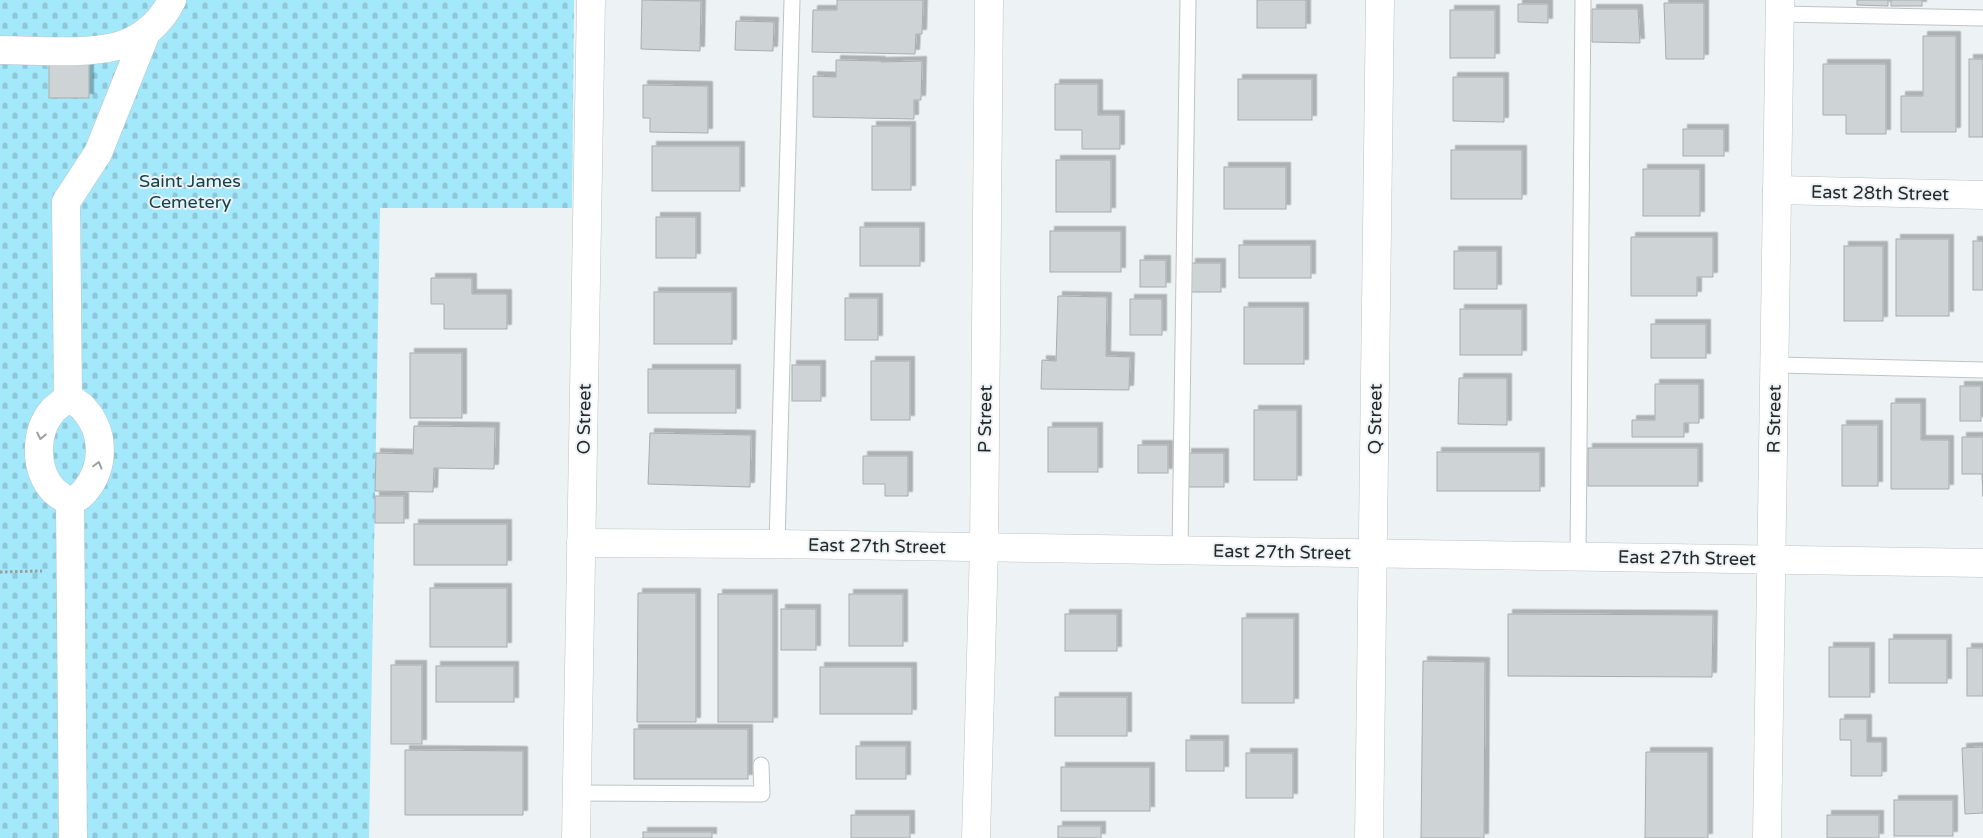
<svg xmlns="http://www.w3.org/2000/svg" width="1983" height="838" viewBox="0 0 1983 838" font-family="'Varela Round',sans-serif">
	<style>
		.cemetery { fill: url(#cemetery-stones) }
		.building { fill: #ced3d5; stroke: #a8adaf; filter: url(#shadow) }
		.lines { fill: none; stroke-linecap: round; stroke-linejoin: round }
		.service-casing { stroke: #bec4c5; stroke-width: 17 }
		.minor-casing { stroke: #bec4c5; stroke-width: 29 }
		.path { stroke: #999d9e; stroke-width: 3; stroke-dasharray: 2.5 2.5; stroke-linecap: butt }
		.service { stroke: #fff; stroke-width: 15 }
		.minor { stroke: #fff; stroke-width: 28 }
		.oneway { stroke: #9d9f9f }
		.labels { text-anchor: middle; stroke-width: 4; stroke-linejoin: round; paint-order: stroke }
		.park-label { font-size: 18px; fill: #12424e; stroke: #edf2f4 }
		.street-label { font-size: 18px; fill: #262929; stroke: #edf2f4 }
	</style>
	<defs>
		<pattern id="cemetery-stones" width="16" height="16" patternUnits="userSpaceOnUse" patternTransform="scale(1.25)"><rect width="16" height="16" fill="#a4e8fc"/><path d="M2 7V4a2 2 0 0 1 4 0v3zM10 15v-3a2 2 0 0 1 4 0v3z" fill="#8dc7d8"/></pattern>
		<filter id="shadow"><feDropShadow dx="4.5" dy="-4.5" stdDeviation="0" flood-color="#0004"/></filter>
	</defs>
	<rect width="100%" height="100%" fill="#edf2f4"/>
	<polygon class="cemetery" points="0,0 574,0 572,208 380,208 369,838 0,838"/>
	<g class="building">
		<polygon points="642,0 701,1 700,51 641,49"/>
		<polygon points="837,0 923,0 922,34 916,34 915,54 812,52 813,10 837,10"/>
		<rect x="1257" y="0" width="49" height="28"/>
		<polygon points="1857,0 1888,0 1888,6 1857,5"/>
		<rect x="1891" y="0" width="31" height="6"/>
		<polygon points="1664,3 1704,3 1704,59 1666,59"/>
		<polygon points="1518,4 1548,4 1548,23 1518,22"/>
		<polygon points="1592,9 1638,9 1640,43 1592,42"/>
		<rect x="1450" y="10" width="45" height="48"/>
		<polygon points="736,21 774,22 773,51 735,50"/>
		<polygon points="1923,36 1956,36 1956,132 1901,132 1901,96 1923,96"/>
		<rect x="49" y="59" width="40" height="39"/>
		<rect x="1969" y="59" width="14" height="78"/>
		<polygon points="836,60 881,61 881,62 922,61 921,100 914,100 914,119 813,117 813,76 836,77"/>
		<polygon points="1823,64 1886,64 1886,134 1846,134 1846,115 1823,115"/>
		<polygon points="1453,77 1504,77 1504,122 1453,121"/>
		<rect x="1238" y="79" width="74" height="41"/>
		<polygon points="1055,84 1098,84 1098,115 1120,115 1120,149 1082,149 1082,130 1055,130"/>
		<polygon points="643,85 708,86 708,133 650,132 650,118 643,118"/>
		<rect x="872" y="126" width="39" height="64"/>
		<rect x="1683" y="129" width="41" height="27"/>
		<rect x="652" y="146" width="88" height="45"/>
		<rect x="1451" y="150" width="71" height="49"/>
		<rect x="1056" y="160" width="55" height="52"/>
		<rect x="1224" y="167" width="62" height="42"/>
		<rect x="1643" y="169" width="57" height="47"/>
		<rect x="656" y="217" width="40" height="41"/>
		<rect x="860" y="227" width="60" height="39"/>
		<rect x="1050" y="231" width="71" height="41"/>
		<polygon points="1631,237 1713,237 1713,277 1697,277 1697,296 1631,296"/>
		<rect x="1896" y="239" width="53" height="77"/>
		<rect x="1973" y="241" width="10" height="49"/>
		<rect x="1239" y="245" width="72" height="33"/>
		<rect x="1844" y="246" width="39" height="75"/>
		<rect x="1454" y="251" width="43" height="38"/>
		<rect x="1140" y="260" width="26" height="27"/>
		<rect x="1191" y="263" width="30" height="29"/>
		<polygon points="431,278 472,278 472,294 507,294 507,329 444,329 444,304 431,304"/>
		<rect x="654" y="292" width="78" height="52"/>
		<polygon points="1058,296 1107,297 1106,356 1130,357 1129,390 1041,389 1042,360 1056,361"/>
		<rect x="845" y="298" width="33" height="42"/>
		<rect x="1130" y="299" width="32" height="36"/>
		<rect x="1244" y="307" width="60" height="57"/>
		<rect x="1460" y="309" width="62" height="46"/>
		<rect x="1651" y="324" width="55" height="34"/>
		<rect x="410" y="353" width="52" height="65"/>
		<rect x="871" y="361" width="39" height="59"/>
		<rect x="792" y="365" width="29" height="36"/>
		<rect x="648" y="369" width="88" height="44"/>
		<polygon points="1459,378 1507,378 1507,425 1458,424"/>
		<polygon points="1655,384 1699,384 1699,423 1684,423 1684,437 1632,437 1632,420 1655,420"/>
		<rect x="1960" y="386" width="21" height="35"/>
		<polygon points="1891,403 1921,403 1921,440 1949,440 1949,489 1891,489"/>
		<rect x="1254" y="410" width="43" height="70"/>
		<rect x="1842" y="425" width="36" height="61"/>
		<polygon points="414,426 495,427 494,469 434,468 433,492 375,491 376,453 413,454"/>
		<rect x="1048" y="427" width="50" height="45"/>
		<polygon points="650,433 751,435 750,487 648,484"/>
		<polygon points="1962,437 1983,437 1983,497 1982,474 1962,474"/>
		<rect x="1138" y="445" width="30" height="28"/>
		<rect x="1588" y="448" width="110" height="38"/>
		<rect x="1437" y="452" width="103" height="39"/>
		<rect x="1187" y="453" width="37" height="34"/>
		<polygon points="863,456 908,456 908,496 885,496 885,484 863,484"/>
		<rect x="375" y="496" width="29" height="27"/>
		<rect x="414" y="524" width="93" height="41"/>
		<rect x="430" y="588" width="77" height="59"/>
		<polygon points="638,593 696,593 696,722 637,722"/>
		<rect x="718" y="594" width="55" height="128"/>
		<rect x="849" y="594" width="54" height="52"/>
		<rect x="781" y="609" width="35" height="41"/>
		<rect x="1065" y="614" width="52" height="37"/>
		<polygon points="1508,614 1713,615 1712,677 1508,676"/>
		<rect x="1242" y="618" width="52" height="85"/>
		<rect x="1889" y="639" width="58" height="44"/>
		<rect x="1829" y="647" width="41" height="50"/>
		<rect x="1967" y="648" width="16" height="48"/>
		<polygon points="1423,661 1485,662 1484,838 1421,838"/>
		<rect x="391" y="665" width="31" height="79"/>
		<rect x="436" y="666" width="78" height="36"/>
		<rect x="820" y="667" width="92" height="47"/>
		<rect x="1055" y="697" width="72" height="39"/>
		<polygon points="1840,719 1867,719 1867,742 1882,742 1882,776 1851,776 1851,740 1840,740"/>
		<rect x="634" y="729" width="114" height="50"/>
		<rect x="1186" y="740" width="38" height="31"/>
		<rect x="856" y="746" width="50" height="33"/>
		<polygon points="1983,747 1983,813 1965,814 1962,748"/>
		<polygon points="405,750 523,751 523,815 405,815"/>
		<polygon points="1646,752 1708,752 1708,838 1645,838"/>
		<rect x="1246" y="753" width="47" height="45"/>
		<rect x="1061" y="767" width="89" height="44"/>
		<rect x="1894" y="800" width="59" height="36"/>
		<rect x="851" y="815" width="59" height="23"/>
		<rect x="1827" y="815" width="52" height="23"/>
		<rect x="1058" y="826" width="43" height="12"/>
		<rect x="643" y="832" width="69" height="6"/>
	</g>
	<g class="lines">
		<defs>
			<g id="service">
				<polyline points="1780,14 1983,18"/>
				<polyline points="1775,365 1983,370"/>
				<polyline points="777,544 792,0"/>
				<polyline points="1180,550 1188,0"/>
				<polyline points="1578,557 1583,0"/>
				<polyline points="577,793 762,794 761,765"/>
			</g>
			<g id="minor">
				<path d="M0 50C37 50 82 55 118 46 142 40 162 21 172 0"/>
				<polyline points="1777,190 1983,195"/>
				<path d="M68 397C73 401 80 404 84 409 105 432 105 467 85 491 81 496 75 499 70 503"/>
				<polyline points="581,543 777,544 1983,563"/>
				<path d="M73 838 70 503C65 499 59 495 54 491 34 470 34 432 53 410 58 406 63 402 68 397L66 202 98 153 146 33"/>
				<polyline points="576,838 591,0"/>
				<polyline points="976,838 984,547 989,0"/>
				<polyline points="1369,838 1380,0"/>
				<polyline points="1767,838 1780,0"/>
			</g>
		</defs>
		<use href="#service" class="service-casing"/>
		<use href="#minor" class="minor-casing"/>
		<polyline class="path" points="0,572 42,571"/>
		<use href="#service" class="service"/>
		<use href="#minor" class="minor"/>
	</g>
	<defs><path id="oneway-chevron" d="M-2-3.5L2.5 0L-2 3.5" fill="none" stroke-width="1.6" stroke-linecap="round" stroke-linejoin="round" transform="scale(1.25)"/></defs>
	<g class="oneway">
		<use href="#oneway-chevron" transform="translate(41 436) rotate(102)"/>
		<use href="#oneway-chevron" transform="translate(98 465) rotate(-75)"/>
	</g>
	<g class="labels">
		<g class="park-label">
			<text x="190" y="187">Saint James<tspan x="190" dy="21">Cemetery</tspan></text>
		</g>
		<g class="street-label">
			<text transform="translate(1880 193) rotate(1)" y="6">East 28th Street</text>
			<text transform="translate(584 419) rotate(-89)" y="6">O Street</text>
			<text transform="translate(985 419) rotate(-89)" y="6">P Street</text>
			<text transform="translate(1375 419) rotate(-89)" y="6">Q Street</text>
			<text transform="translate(1774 419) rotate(-89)" y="6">R Street</text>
			<text transform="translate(877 546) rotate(1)" y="6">East 27th Street</text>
			<text transform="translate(1282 552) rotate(1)" y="6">East 27th Street</text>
			<text transform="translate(1687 558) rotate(1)" y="6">East 27th Street</text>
		</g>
	</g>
</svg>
